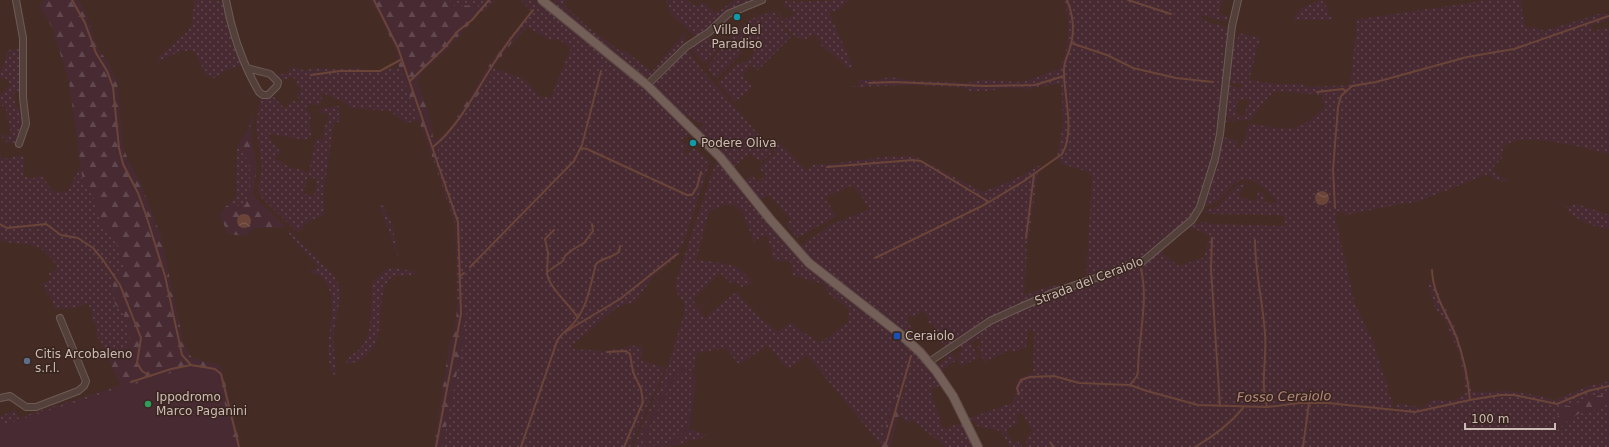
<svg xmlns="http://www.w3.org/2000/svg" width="1609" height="447" viewBox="0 0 1609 447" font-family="'DejaVu Sans',sans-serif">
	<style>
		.grass { fill: url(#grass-dots); fill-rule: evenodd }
		.forest { fill: url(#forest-firs) }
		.pitch { fill: #482a33; fill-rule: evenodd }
		.water { fill: url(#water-waves) }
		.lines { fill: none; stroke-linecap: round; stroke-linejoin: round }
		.stream { stroke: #6b4438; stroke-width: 2 }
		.minor-casing { stroke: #6e5b55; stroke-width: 8 }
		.major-casing { stroke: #5d4a43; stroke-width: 10 }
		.minor { stroke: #53403a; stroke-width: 6 }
		.major { stroke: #735e58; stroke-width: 8 }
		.culture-dot { fill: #0f9aa8; stroke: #39251e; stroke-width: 1.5 }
		.transit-dot { fill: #1a4fb4; stroke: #39251e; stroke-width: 1.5 }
		.service-dot { fill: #5c6f8a; stroke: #39251e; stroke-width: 1.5 }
		.leisure-dot { fill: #2e9e5b; stroke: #39251e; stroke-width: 1.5 }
		.labels { text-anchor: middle; stroke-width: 3; stroke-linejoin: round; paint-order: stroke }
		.poi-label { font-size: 12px; fill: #cdbdb7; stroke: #39251e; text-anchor: start }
		.street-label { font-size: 12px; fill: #cdbdb7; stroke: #39251e }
		.water-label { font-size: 13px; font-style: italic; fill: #b5897d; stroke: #39251e }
	</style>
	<defs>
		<pattern id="grass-dots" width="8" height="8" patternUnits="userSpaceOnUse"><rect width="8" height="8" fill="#482a33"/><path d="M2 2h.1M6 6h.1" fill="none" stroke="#61474e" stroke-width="1.8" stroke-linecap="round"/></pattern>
		<pattern id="forest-firs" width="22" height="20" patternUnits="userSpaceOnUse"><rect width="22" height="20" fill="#482a33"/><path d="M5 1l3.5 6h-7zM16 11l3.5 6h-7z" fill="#61474e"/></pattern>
		<pattern id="water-waves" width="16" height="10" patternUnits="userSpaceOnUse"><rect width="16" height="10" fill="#6b4438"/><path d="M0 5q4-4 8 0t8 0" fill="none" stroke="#7f5d53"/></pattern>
	</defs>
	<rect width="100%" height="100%" fill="#442c25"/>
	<g class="grass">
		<path d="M195 0 223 1 227 21 225 22 228 28 237 55 243 65 224 71 215 78C203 79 201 59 194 51H181L160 61 158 60V58L184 35 191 27Z"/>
		<polygon points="449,0 495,0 485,11 479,13 477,5 454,6"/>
		<polygon points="521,0 534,0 582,38 628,71 691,133 681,140 685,145 688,143 690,144 683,152 687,155 693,147 710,162 683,245 677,250 680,254 653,277 635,302 616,308 571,346 573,349 603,351 626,348 628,345 643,347 640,360 665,368 630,447 442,447 465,332 463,301 457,300 455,224 433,159 440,145 461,121 470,105 479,94 494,68 524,79 540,97 551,97 571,48 558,39 549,40 528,27 511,44 513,39 509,38 531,11"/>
		<path d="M554 0H566L563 4 583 23 620 51 624 50 652 72 685 32C688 50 661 68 650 80L553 6 555 3Z"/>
		<polygon points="666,0 686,0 697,7 703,2 715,13 721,10 734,0 757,0 697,37 692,34 671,14"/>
		<path d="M786 0 797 2 849 0 839 9 829 13 854 69H850L821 45V42L814 34 804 40C791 36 782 26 777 13L779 11 783 20 796 14 795 11 792 12 789 6 783 9Z"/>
		<path d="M1064 0H1223L1218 14 1228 16 1227 22 1201 15V18L1209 23 1227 27 1229 30 1213 158 1197 208 1191 218 1143 258 1086 278 1092 180 1089 172 1062 164 1057 157 1063 124 1061 83 1027 89 1003 88 989 91H970L962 87 912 85 853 87 860 84 858 80H875L890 77 915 81 966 83 983 80 1022 82 1059 69C1070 49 1071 22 1064 0Z"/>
		<path d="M1321 0C1329 5 1326 16 1335 20H1295L1294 18 1301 8Z"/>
		<path d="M1489 0H1520L1526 28 1535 27 1544 31 1602 13 1609 15V19L1591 26 1593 32 1605 27 1609 29V154C1585 148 1538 135 1514 141 1510 142 1506 145 1503 147L1502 158 1494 166V171L1499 176 1508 180V182L1499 181 1488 174 1414 203H1407L1345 215 1344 213 1337 211 1336 221 1355 304 1374 344 1393 406 1390 410 1395 412 1398 403 1421 408 1434 399C1445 402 1458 401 1466 392L1460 356 1445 320 1435 308 1428 283 1432 280 1457 332 1472 392 1508 391 1536 395 1555 400 1586 387 1609 381V390L1605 395 1587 397 1575 405 1562 407 1549 436 1578 414 1596 410 1609 403V447H1027L1026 439 1033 431 1021 412 1016 416 1018 424 1006 430 1013 444 1020 441 1022 447H1010L1001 431 977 426 975 420 968 422 967 419 1012 403C1022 388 1005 380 1033 374L1034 332 1028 329 1026 347 1014 352 1012 349 984 362 977 347 982 345 979 338 970 343 979 357 962 366 957 360 940 371 933 362 935 361 938 365 946 359 943 354 949 350 957 360 960 358 958 354 963 350 958 344 979 329 1053 295 1143 265 1161 250 1166 256 1179 266 1204 257 1210 235 1189 227 1194 223 1199 224 1202 221 1211 224 1285 226 1284 217 1281 215 1210 214 1202 211C1207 209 1214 209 1218 206 1228 198 1232 183 1247 183L1250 186 1244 184 1239 196 1255 202 1259 190 1264 194 1265 202 1277 203C1273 194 1267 191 1260 185 1233 165 1228 204 1206 206L1204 200 1218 159 1222 137 1238 140 1236 147 1240 148 1247 134 1245 132 1249 124 1287 129 1303 125 1324 108 1322 95 1274 91 1263 103 1251 120 1223 122V120L1238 118V117L1223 118 1227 85 1242 88 1243 84 1228 82 1233 45 1238 38 1239 33 1260 38 1249 80 1276 84H1304L1308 87 1350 85 1357 23 1354 20ZM1249 99V104L1247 105 1245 115 1236 116 1238 100Z"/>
		<path d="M774 11 785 31 791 37 758 70 751 65 742 75 752 87 735 102 718 83C724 77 730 70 736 65 741 61 753 64 754 50L746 44 739 56 717 78 714 77 707 67C719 52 732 33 748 21 756 16 765 14 774 11Z"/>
		<polygon points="707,36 719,47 705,64 690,48"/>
		<polygon points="21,49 21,89 13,94 16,107 19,107 22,123 16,144 6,142 5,138 2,138 1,135 11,135 6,109 0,104 0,95 11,84 5,78 0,77 0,71 2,69 8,50"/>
		<polygon points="688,49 699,66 770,148 772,153 761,162 749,153 733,168 686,118 699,129 704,125 680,112 653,84"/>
		<path d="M294 66 305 71C317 65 327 70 340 69 349 69 361 65 368 73L399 67 420 120 406 123 390 111 350 108 344 102 323 93 320 105 307 104 306 112 311 113 309 129 312 130 310 138 305 140 270 134 269 136 276 148 282 152 274 158 289 167 303 170 308 174 304 194 323 197 324 215 309 221 298 233 260 196 258 191 262 167 256 127 260 99H268L272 95 285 109 295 100 299 104 301 101 296 95 301 89 295 83 298 81 291 76 283 81 276 75 289 73V69Z"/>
		<polygon points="336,106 339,106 340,122 334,122 323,196 314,195 317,179 308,177 316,139 323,139 326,121 328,121 329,114 320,113 319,109"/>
		<path d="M777 141 788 151 807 171 814 164 821 165 883 157 914 156 983 192 1015 179 1042 164 1038 173 1028 242 1025 245 1027 252 1024 293 1026 295 1044 288 1072 282C1027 299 984 320 945 349L933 323 930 325 927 321 929 319 923 311 914 318 911 315 906 320 914 331 909 337 798 249 830 225 870 209 853 185 825 197 836 216 797 238 786 224 791 220 770 195 758 201 744 181 752 175 758 182 766 175 759 168 775 153 774 147 769 142Z"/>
		<path d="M237 146C257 167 250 178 246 204L238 206 230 203 236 197Z"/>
		<path d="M0 155 3 159 24 155 23 177 36 178 40 174 54 192 68 191 80 166 83 183 91 188 102 226 114 236 125 269 115 304C127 316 129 326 130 343L110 359 95 332 98 331 91 316 93 315 88 303 75 308 56 309 49 294H47L43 283 51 280 49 273 56 270 57 266C34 234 30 250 0 240Z"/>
		<path d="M716 161 720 165 721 164 797 257 915 351 942 385 930 390 943 429 962 423 974 447H946L912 420 907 423 899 415 904 382 901 381 896 397 892 402 881 445 807 355 788 369 767 345 739 365 726 348 697 353 693 372 683 368 675 371 644 428 646 447H633L668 366 685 311 684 303 676 291V282ZM722 205H734L743 213 754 242 762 236 768 237 774 261H790L793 275 823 284 830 295 849 309 848 322 820 343 797 328 791 322 778 332 761 319 736 292 705 318 699 310 707 302 706 301 697 309 693 299 720 273 732 284 736 281 741 287 752 284C742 261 717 263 696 260L709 212Z"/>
		<path d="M1577 204 1609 215V229C1595 228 1573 219 1565 207Z"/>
		<polygon points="383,205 393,227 398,257 380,206"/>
		<path d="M288 231H290L332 274 339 284 340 298 333 336 336 374 334 375C318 350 343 306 325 281 322 276 315 274 310 271L319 267C314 261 288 235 288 231Z"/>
		<path d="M392 268 414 271 416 273C409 280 394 270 388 281 371 309 395 351 348 365L346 361C350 355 358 352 362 346 375 328 370 303 372 283L386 269Z"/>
		<path d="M681 371 689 373 693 379C690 406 695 437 663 445 657 447 651 447 646 442L648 429 674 378Z"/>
		<polygon points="121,385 122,388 0,426 1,416 15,410 18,418"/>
		<polygon points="689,429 707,435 697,440 691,439 684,444 666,447 679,443"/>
	</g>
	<g class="forest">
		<path d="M45 0H78L86 13 98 49 108 62 117 81 123 147 129 162 140 182 160 233 184 345 192 358 221 366 241 447H234L231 429 185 369 122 388 109 360 130 343C129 326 127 316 115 304L112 277 125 269 114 236 102 226 91 188 83 183 69 82 52 27 39 5Z"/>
		<polygon points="370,0 449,0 454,6 478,5 479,13 443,54 423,71 417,81 429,114 433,137 436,140 447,132 454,122 492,61 509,38 513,38 511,44 497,62 479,94 470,105 461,121 440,145 433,159 399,67 396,50 383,22"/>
		<path d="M251 113 253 118 251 136 257 167 253 193 256 199 286 227 255 228 245 236 228 234 220 215 224 208 230 203 238 206 246 204C250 178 257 167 237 146L249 128Z"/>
		<path d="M457 300 463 301 466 312 465 332 442 447H434L449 346C456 331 457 316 457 300Z"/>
		<polygon points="903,380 900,411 890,447 881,447 892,402 896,397"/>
		<path d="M1609 390V403L1596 410 1578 414 1548 436C1552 425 1558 418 1562 407L1575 405 1587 397 1605 395Z"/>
	</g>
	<g class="pitch">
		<path d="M680 368 691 371 696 379 691 424 688 433 679 443 666 447H646L642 440 644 428 670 379 675 371ZM681 371 689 373 693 379C690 406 695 437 663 445 657 447 650 447 646 442L648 429 674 378Z"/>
		<polygon points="185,369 217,372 231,429 234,447 0,447 0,426"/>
	</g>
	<g class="water">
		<circle cx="1322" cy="198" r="7"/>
		<circle cx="244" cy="221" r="7"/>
	</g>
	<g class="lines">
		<g class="stream">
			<polyline points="72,0 85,23 96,53 107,71 113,87 119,148 123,164 138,193 146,215 165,276 182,355 191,365 215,369 221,374 239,447"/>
			<polyline points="374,0 398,48 458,222 461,314 436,447"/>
			<polyline points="1128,0 1171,14"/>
			<polyline points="1071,43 1107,55 1133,68 1176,78 1213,82"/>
			<polyline points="311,75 340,71 380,71 402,59"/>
			<polyline points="410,81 445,47 458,31 472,20 489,0"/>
			<polyline points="869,83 893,82 986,86 1035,85 1064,76"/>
			<polyline points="1317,92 1343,89 1345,91"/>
			<path d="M433 147C461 124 476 90 496 60 507 42 520 27 533 10"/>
			<polyline points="580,148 587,149 687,195 692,195 697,187 701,172"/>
			<polyline points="827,167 913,160 921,161 989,202"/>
			<polyline points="1335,208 1333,170 1338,107 1341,96 1352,86 1376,82 1467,57 1514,49 1609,16"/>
			<polyline points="0,224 7,228 46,224 61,235 78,238 93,248 103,260 120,285 141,338 137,363 142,371 150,376"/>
			<polyline points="1026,238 1034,174"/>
			<polyline points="1212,238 1211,269 1220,406"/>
			<path d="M1255 240C1255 272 1263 303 1265 334 1267 359 1260 383 1267 407"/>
			<path d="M875 258 984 205 1024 181 1062 154C1076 130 1063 95 1064 69 1064 63 1067 57 1069 51 1075 34 1074 17 1067 0"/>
			<polyline points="470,267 574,161 582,145 601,71"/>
			<path d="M1432 270C1433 295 1447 314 1456 336 1463 355 1468 379 1470 400"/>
			<polyline points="547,271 548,253 545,239 554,230"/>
			<polyline points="459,277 464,273"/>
			<path d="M578 318C570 305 547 286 547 272L563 261 565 256 572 250 584 243 593 231 592 224"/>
			<polyline points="565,332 620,299 677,254"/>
			<polyline points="607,352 626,351 630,354 633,372 641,389 643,402 624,447"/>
			<polyline points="131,382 171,369 191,365"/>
			<path d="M1130 385 1137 376 1138 371C1138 337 1149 303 1141 269"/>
			<polyline points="1019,394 1017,388 1021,380 1030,377 1054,376 1079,383 1130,385 1147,391 1198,405 1267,407 1300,403 1328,403 1415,412 1470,400 1500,395 1514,395 1557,404 1588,391 1609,386"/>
			<polyline points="1051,443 1053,447"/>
			<path d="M521 447 557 341C562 332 571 328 576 320 588 305 591 282 596 264 602 258 611 258 619 252L620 246"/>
			<polyline points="885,447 911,356"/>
			<path d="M1195 447C1214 436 1229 425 1243 408"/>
			<polyline points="1303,447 1309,403"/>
		</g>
		<defs>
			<g id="minor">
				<polyline points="16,0 23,38 23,97 26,124 19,144"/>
				<path d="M226 0C232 33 242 63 259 92L263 95H268L277 86 278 82 270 74 247 68"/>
				<polyline points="647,85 686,47 709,32 728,14 762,0"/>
				<polyline points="929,362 990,321 1052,293 1142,262 1192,220 1200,207 1215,159 1220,134 1232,26 1238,0"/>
				<polyline points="0,398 10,396 26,407 36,407 78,391 84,386 86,381 60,318"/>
			</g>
			<polyline id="major" points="542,0 647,85 720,157 770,219 809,263 899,333 920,352 936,371 953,396 978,447"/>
		</defs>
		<use href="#minor" class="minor-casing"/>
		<use href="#major" class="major-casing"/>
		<use href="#minor" class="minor"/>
		<use href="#major" class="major"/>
	</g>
	<g class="culture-dot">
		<circle cx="737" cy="17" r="4"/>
		<circle cx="693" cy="143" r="4"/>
	</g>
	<rect class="transit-dot" x="893" y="332" width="8" height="8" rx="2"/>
	<circle class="service-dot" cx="27" cy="361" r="4"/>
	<circle class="leisure-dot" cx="148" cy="404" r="4"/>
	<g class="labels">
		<g class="poi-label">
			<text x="737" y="34" text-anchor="middle">Villa del<tspan x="737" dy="14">Paradiso</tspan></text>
			<text x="701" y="147">Podere Oliva</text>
			<text x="905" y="340">Ceraiolo</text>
			<text x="35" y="358">Citis Arcobaleno<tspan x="35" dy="14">s.r.l.</tspan></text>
			<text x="156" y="401">Ippodromo<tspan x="156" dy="14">Marco Paganini</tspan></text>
		</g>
		<g class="street-label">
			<text transform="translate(1089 281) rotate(-21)" y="4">Strada del Ceraiolo</text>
		</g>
		<g class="water-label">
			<text transform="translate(1284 396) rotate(-1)" y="5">Fosso Ceraiolo</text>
		</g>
	</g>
	<path d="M1465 423v6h90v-6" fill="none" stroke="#cdbdb7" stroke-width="2"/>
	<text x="1471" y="423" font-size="12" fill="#cdbdb7" stroke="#39251e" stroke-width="3" paint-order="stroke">100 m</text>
</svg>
